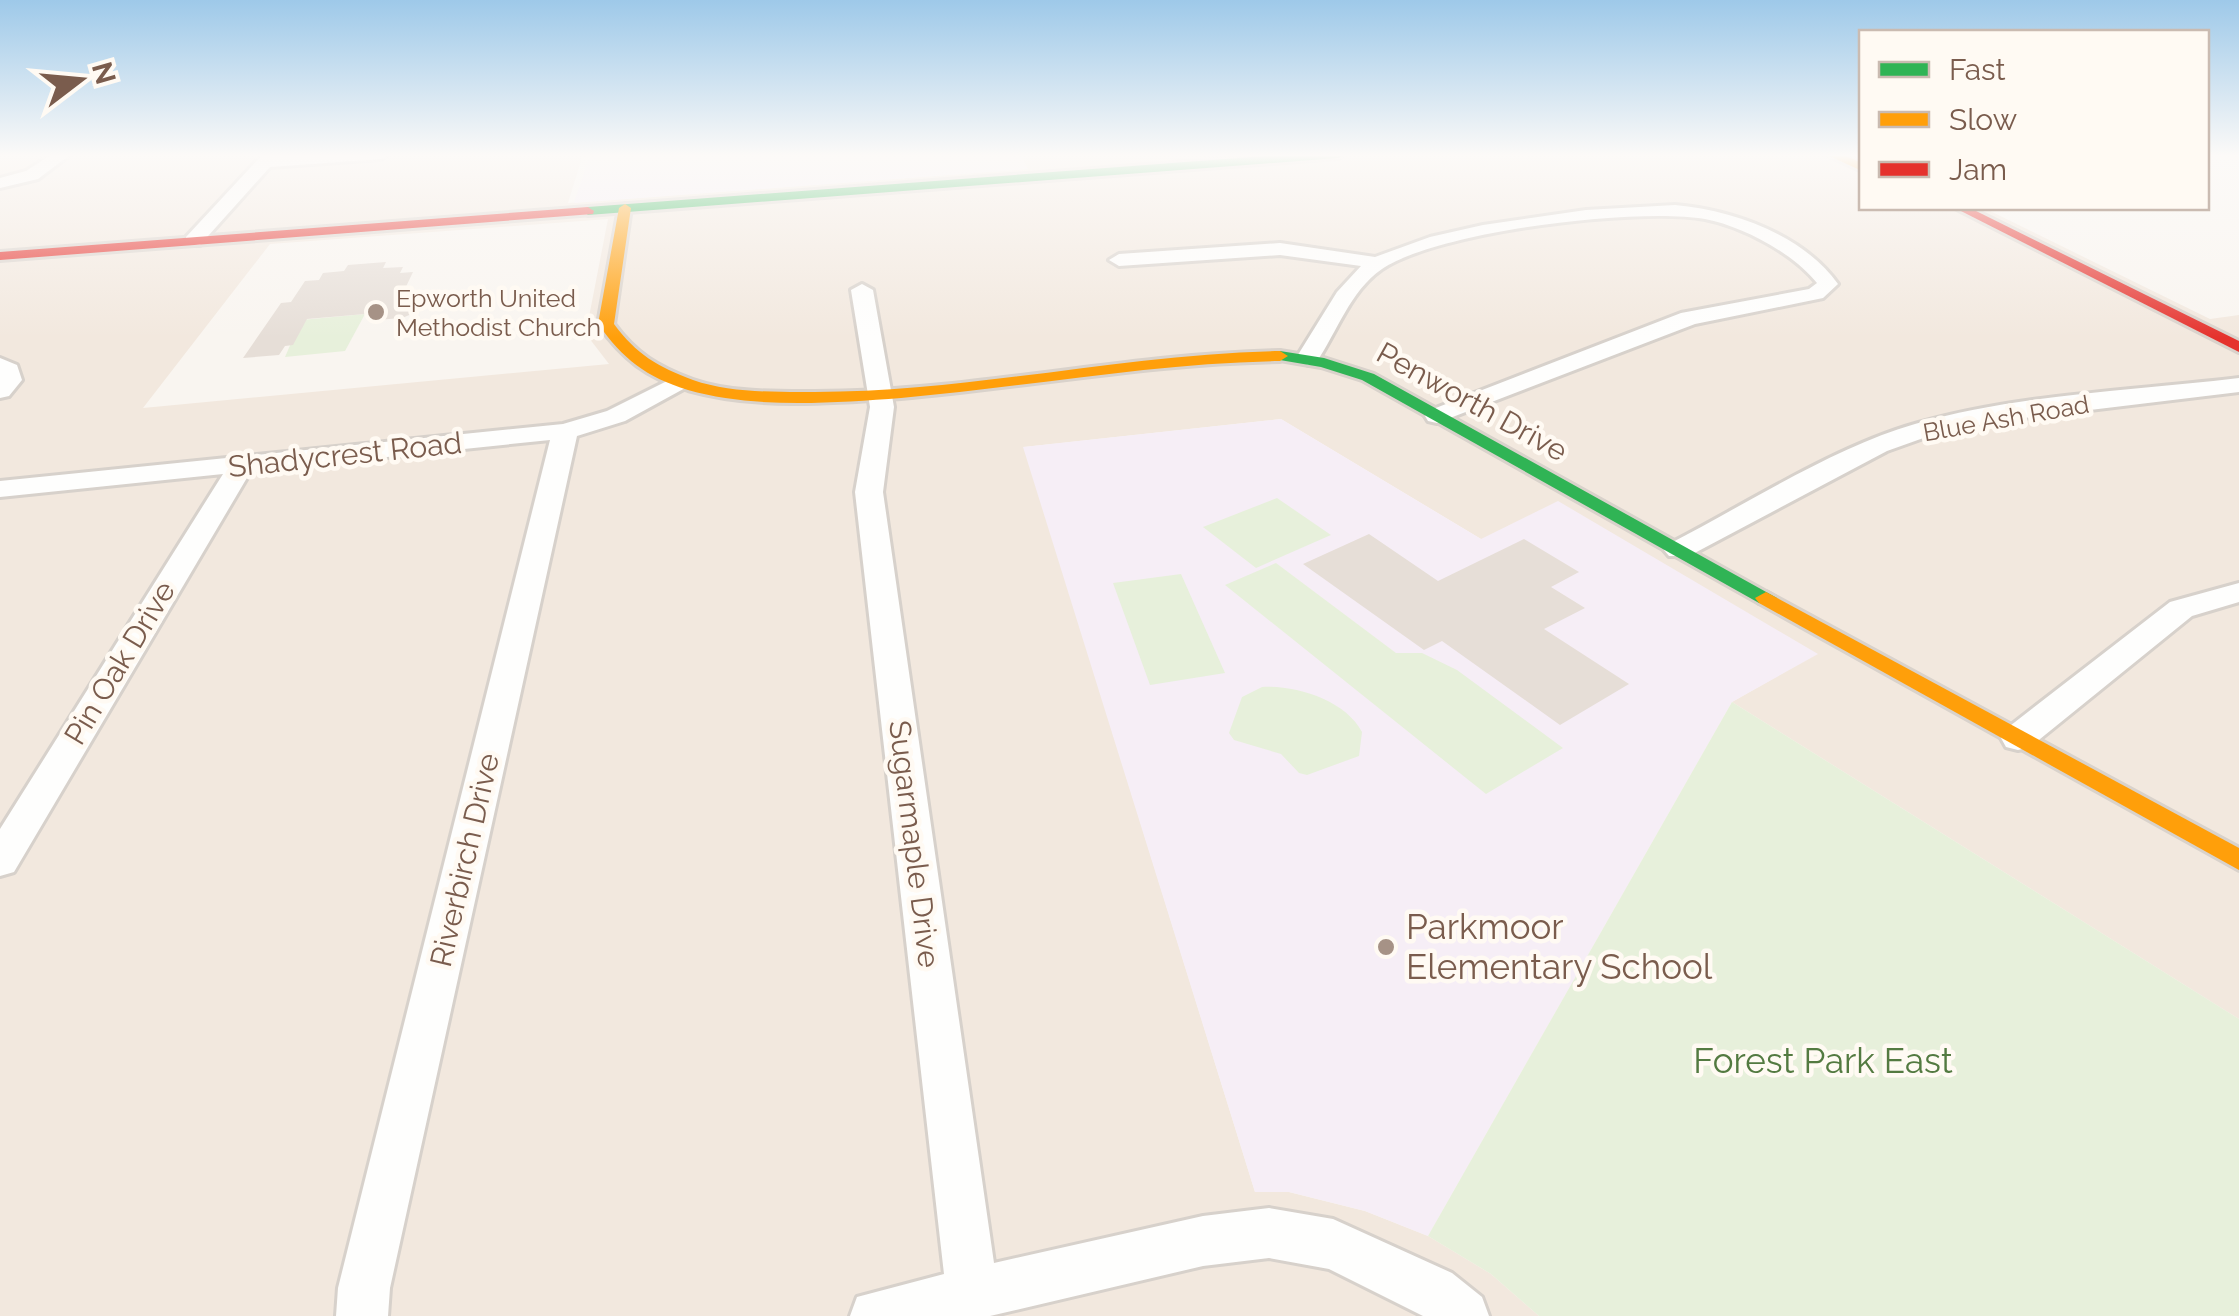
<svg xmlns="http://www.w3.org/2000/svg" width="2239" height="1316" viewBox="0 0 2239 1316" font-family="Raleway,sans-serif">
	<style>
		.residential { fill: #f2e8de; fill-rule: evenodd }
		.education { fill: #f6eef6 }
		.green { fill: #e7f0db }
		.building { fill: #e6ded7 }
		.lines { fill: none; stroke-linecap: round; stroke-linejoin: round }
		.street-casing { stroke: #d7d1cb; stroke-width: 6 }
		.fast-casing { stroke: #d9d2cb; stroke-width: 6 }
		.slow-casing { stroke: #d9d2cb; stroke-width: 6 }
		.jam-casing { stroke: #d9d2cb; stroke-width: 6 }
		.street { fill: #fefefd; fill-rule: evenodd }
		.fast { fill: #30b455; fill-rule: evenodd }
		.slow { fill: #ff9f0a; fill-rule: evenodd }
		.jam { fill: #e5322d; fill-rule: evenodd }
		.poi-dot { fill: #a69286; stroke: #fffaf3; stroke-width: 4 }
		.labels { text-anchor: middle; stroke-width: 9; stroke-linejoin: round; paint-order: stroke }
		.far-poi-label { font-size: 25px; fill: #7a5c4d; stroke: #fffaf3; text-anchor: start }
		.far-street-label { font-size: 25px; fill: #7a5c4d; stroke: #fffaf3 }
		.street-label { font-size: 30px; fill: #7a5c4d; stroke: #fffaf3 }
		.near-poi-label { font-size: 35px; fill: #7a5c4d; stroke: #fffaf3; text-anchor: start }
		.near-park-label { font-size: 35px; fill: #537a41; stroke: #fffaf3 }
	</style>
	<rect width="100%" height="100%" fill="#f9f5f0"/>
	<path class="residential" d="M0 154H583L568 203 1027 169 1021 154H1861L1862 208H1984L2210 319 2239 315V1019L1732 702 1816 654 1481 539 1281 419 1024 447 1255 1192H1289L1365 1211 1428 1236 1491 1274 1539 1316H0ZM608 219 588 322 589 338 609 364 143 408 270 244Z"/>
	<g class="education">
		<polygon points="590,154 1020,154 1028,169 574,203"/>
		<polygon points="1281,419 1481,539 1558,501 1818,654 1732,702 1428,1236 1365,1211 1289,1192 1255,1192 1023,447"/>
	</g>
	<g class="green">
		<polygon points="365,314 345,351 285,357 301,320"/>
		<polygon points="1277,498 1331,535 1256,568 1203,527"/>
		<polygon points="1276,563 1396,653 1422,653 1457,670 1563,748 1486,794 1225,585"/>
		<polygon points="1181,574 1225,673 1150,685 1113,583"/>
		<path d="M1262 687C1297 685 1346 701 1362 732L1359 756 1307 775 1299 773 1281 754 1234 740 1229 733 1242 697Z"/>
		<polygon points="1732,702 2239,1019 2239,1316 1539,1316 1491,1274 1428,1236"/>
	</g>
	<g class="building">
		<polygon points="386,262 383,268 403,267 400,273 413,272 403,293 436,304 402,318 377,320 365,314 307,319 293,345 285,346 279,355 243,358 281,303 291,302 305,281 319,280 323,273 344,271 348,265"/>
		<polygon points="1369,534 1438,581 1524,539 1579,572 1551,587 1585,608 1544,629 1629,684 1560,725 1442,641 1424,650 1303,564"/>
	</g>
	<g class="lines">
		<defs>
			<g id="street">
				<polygon points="52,154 71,154 38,179 0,188 0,178 26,171"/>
				<polygon points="263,154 279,156 389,154 381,159 270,167 200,245 186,245 186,237"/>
				<path d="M1675 205C1733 210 1803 235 1838 284L1823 298 1695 324 1437 423 1428 421 1425 416 1428 411 1681 313 1809 289 1817 283C1793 253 1742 226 1705 219 1638 207 1438 231 1382 269 1350 291 1337 332 1316 363L1308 365 1296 358 1337 292 1361 266 1280 255 1119 266 1109 260 1119 254 1280 243 1375 257 1430 237 1483 225 1586 210Z"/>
				<polygon points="862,284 873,290 894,407 883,492 994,1263 1203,1216 1269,1208 1333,1219 1452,1273 1482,1297 1489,1316 1423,1316 1329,1269 1269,1258 1203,1266 990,1316 850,1316 857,1297 944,1274 855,492 870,407 851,290"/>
				<polygon points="0,358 17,365 22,380 9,396 0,398"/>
				<polygon points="679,375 691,382 687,387 625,421 577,436 390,1288 388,1316 336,1316 338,1288 550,440 251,471 14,872 0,876 0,829 223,474 0,497 0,481 563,424 607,411"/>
				<path d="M2239 378V392L1999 421 1929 436 1887 451 1689 556H1669L1664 550 1669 544C1745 505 1834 447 1915 424 2019 394 2132 391 2239 378Z"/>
				<polygon points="2239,583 2239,602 2192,616 2030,747 2018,750 2006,747 2001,738 2006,729 2170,602"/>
			</g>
			<g id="fast">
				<polygon points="1292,154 1344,154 1338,158 588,215 582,211 588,207"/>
				<polygon points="1280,351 1324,358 1374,374 1777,598 1766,604 1759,603 1362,380 1321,367 1274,359 1274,353"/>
			</g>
			<g id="slow">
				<polygon points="1825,154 1841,154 1862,163 1862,171"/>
				<path d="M625 204 631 208 614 324C636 354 658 367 693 380 730 393 776 392 815 392 971 392 1124 354 1280 351L1288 356 1280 361C1152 363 1028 387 901 398 832 403 755 409 688 390 646 377 623 359 598 324L619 208Z"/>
				<polygon points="1766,592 2239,848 2239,870 1759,603 1755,598"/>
			</g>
			<g id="jam">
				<polygon points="588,207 594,211 593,214 0,260 0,252"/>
				<polygon points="1955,208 1970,208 2239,341 2239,352"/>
			</g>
		</defs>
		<use href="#street" class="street-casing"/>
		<use href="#fast" class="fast-casing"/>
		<use href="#slow" class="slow-casing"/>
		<use href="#jam" class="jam-casing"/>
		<use href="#street" class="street"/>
		<use href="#fast" class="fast"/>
		<use href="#slow" class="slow"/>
		<use href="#jam" class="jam"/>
	</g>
	<linearGradient id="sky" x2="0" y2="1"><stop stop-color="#9ec9e9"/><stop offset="0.46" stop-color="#fcfaf8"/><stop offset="1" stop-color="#fcfaf8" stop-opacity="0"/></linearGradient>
	<rect width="2239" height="338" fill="url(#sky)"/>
	<g class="poi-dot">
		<circle cx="376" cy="312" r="10"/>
		<circle cx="1386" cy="947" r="10"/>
	</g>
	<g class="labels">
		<g class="far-poi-label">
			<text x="396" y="307">Epworth United<tspan x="396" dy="29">Methodist Church</tspan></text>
		</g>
		<g class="far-street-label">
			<text transform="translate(2006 418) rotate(-10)" y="9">Blue Ash Road</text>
		</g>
		<g class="street-label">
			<text transform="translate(1472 402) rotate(29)" y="10">Penworth Drive</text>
			<text transform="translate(345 455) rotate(-6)" y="10">Shadycrest Road</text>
			<text transform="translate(120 663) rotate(-59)" y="10">Pin Oak Drive</text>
			<text transform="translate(914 844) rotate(83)" y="10">Sugarmaple Drive</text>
			<text transform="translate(465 860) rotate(-77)" y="10">Riverbirch Drive</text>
		</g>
		<g class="near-poi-label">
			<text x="1406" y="939">Parkmoor<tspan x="1406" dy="40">Elementary School</tspan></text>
		</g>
		<g class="near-park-label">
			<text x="1823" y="1073">Forest Park East</text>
		</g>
	</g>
	<rect x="1859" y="30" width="350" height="180" fill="#fffaf3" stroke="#cabbb1" stroke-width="2.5"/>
	<rect x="1879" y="62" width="50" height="15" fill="#30b455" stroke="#cabbb1" stroke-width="2.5"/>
	<text x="1949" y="80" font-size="30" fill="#7a5c4d">Fast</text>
	<rect x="1879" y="112" width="50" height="15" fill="#ff9f0a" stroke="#cabbb1" stroke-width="2.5"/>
	<text x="1949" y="130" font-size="30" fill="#7a5c4d">Slow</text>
	<rect x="1879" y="162" width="50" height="15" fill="#e5322d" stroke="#cabbb1" stroke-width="2.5"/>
	<text x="1949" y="180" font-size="30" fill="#7a5c4d">Jam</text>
	<g transform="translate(80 80) rotate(74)" stroke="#fffaf3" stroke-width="8" paint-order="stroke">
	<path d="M0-8L18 38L0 25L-18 38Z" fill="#7a5c4d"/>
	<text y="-15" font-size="28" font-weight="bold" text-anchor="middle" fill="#7a5c4d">N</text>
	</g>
</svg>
